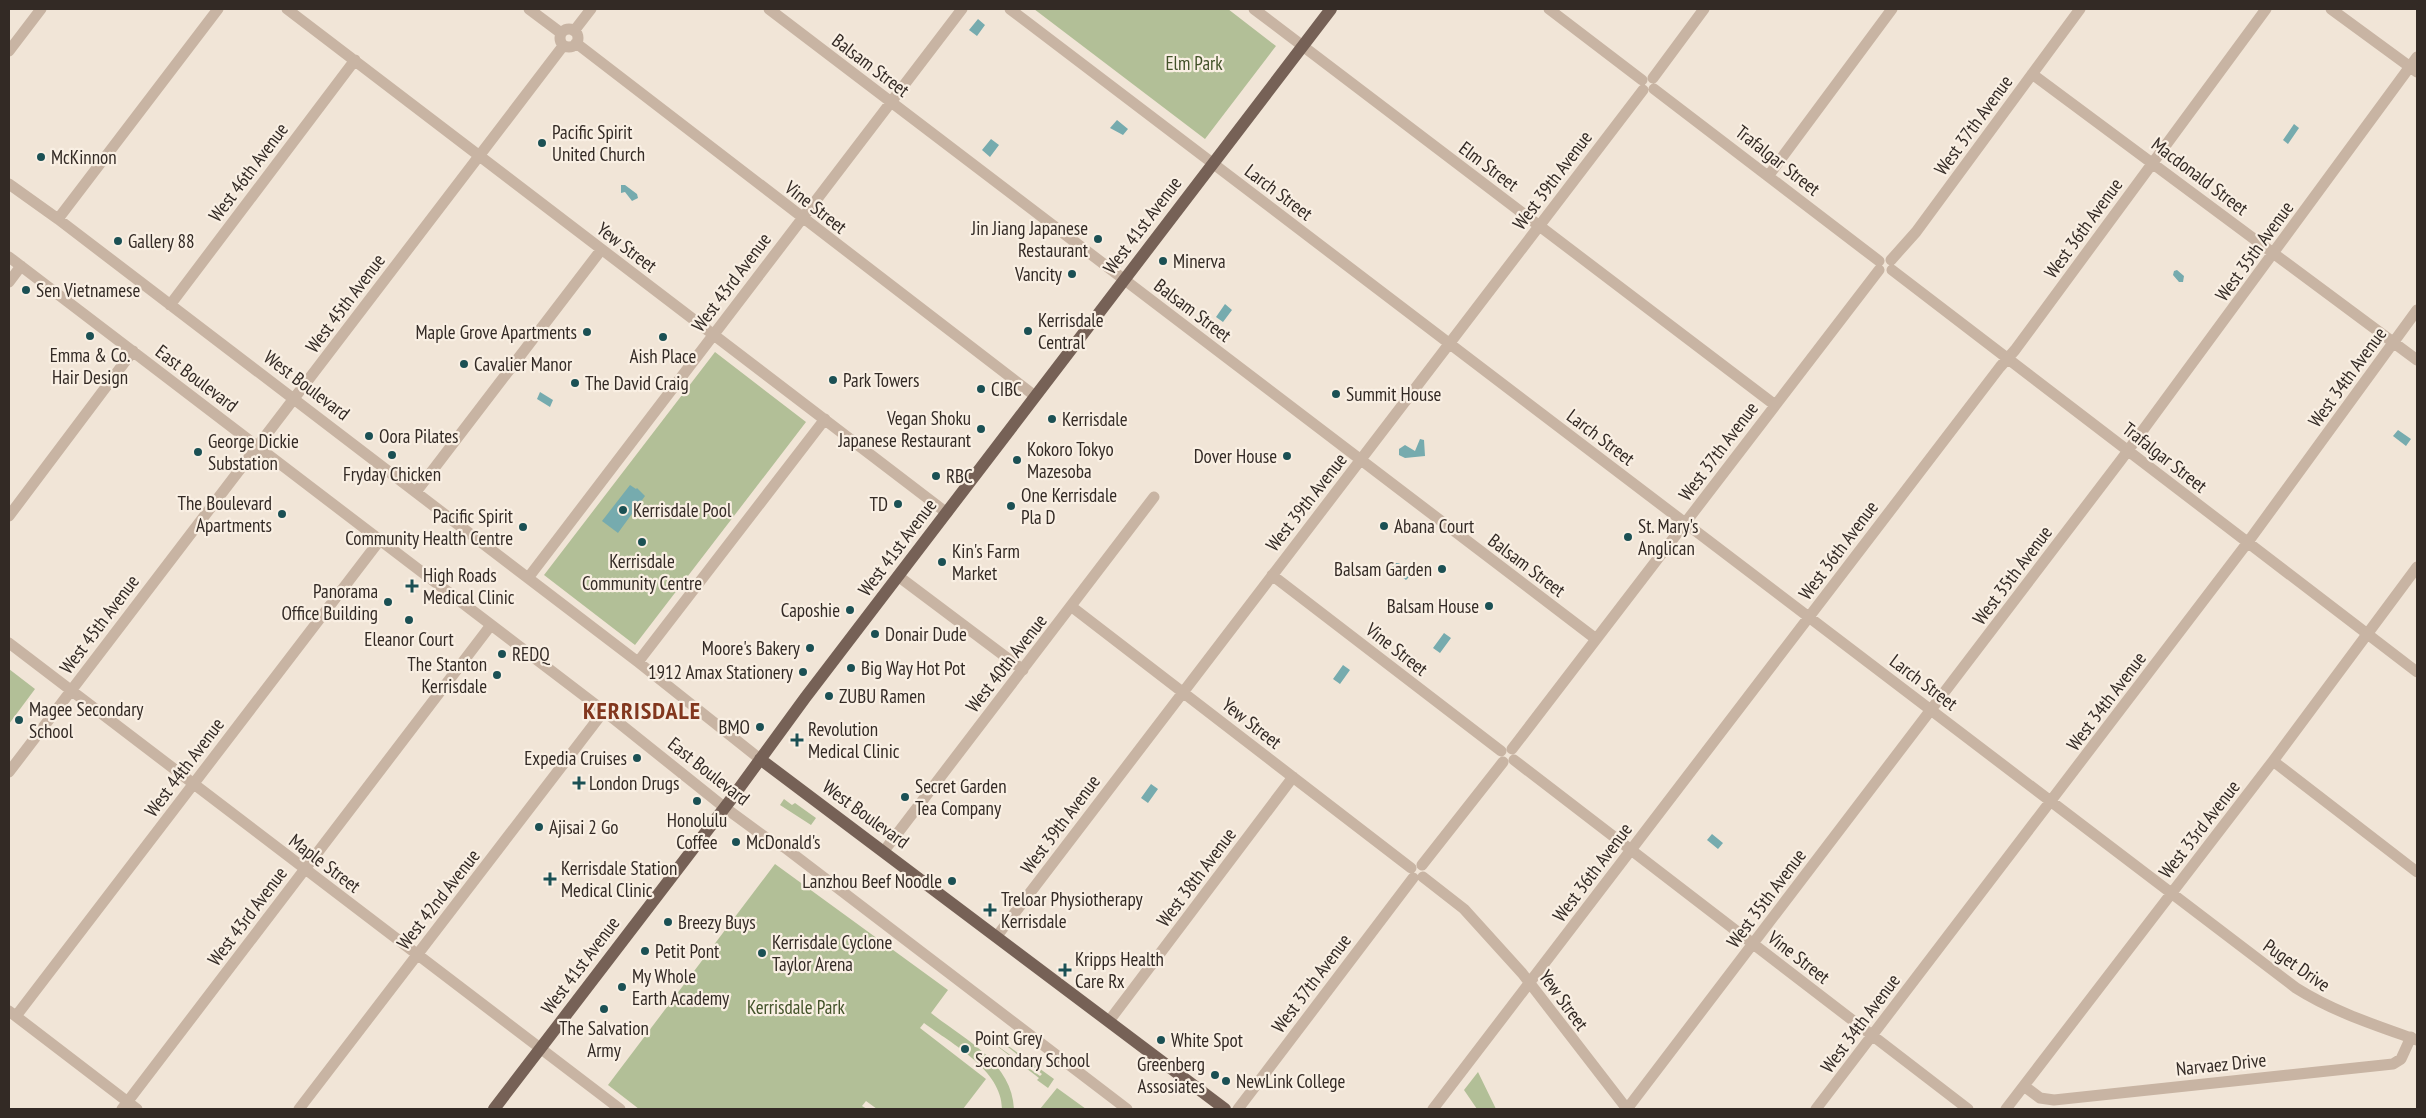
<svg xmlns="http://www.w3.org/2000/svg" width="2426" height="1118" viewBox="0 0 2426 1118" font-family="'PT Sans Narrow',sans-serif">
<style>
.green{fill:#b2bf97}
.water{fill:#76abae}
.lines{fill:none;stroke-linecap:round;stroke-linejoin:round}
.minor{stroke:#c8b4a3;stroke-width:11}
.major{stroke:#766156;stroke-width:12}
.poi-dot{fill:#1b5054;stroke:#f9efe3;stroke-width:2}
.labels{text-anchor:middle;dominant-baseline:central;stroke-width:4.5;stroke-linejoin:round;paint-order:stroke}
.park-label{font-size:19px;fill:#425229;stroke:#f9efe3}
.street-label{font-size:19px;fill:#332a25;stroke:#f9efe3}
.poi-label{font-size:19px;fill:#332a25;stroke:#f9efe3;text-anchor:start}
.district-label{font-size:24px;font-weight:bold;letter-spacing:1px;fill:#82371e;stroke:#f9efe3}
</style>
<rect width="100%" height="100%" fill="#f1e5d7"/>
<path class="green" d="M1034 9H1228L1276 46 1205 139Z
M715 352 806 422 635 645 544 575Z
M9 669 35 689 9 724Z
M784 799 792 805 795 803 816 818 811 825 780 805Z
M775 864 948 990 931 1013C964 1039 1012 1062 1014 1109H1002C1002 1070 952 1044 924 1023L920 1028 986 1079 963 1109H877L866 1101 862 1106 867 1109H639L608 1085Z
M989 1032 1054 1079 1048 1088 1037 1080 1039 1078 985 1037 1040 1076 1042 1074Z
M1478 1072 1496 1109H1477L1464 1090Z
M1057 1088 1086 1109H1040Z"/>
<path class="water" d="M978 19 985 25 977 36 969 30Z
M1117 120 1128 129 1123 135 1110 128Z
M2294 124 2299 128 2288 144 2283 140Z
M991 139 999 145 990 157 982 150Z
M621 185H625L637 194 638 198 632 201 625 192 621 193Z
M2177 270 2184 276 2183 282H2179L2173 275 2174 271Z
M1225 304 1232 310 1223 322 1216 317Z
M540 392 553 400 550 407 537 399Z
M2398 430 2411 439 2406 446 2393 436Z
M1420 439 1424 440 1425 456 1405 458 1399 455V449L1405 445 1415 451Z
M630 485 636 489 637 488 645 496 618 533 602 521Z
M1395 563H1399L1411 575 1406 580 1391 569Z
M1444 633 1451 638 1440 653 1433 648Z
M1343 665 1350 670 1340 684 1333 679Z
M1151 784 1158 789 1148 803 1141 798Z
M1712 834 1723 843 1718 849 1707 840Z"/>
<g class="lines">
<path class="minor" d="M287 9 947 513
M529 9 561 33
M769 9 1596 639
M1010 9 2296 988C2334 1012 2375 1025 2417 1040
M1254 9 1775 405
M1549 9 1642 80
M2331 9 2417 72
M560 38a9 9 0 1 1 18 0a9 9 0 1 1-18 0Z
M574 31 591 9
M576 43 1035 396
M9 51 41 9
M2032 74 2417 360
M1653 78 1704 9
M1654 89 1879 261
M1769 175 1892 9
M9 184 58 219 638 662 760 759
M58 219 218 9
M9 257 604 711 724 807 769 840 784 847 1127 1109
M1891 260 1916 232 2080 9
M1892 270 2417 672
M9 282 21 266
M170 305 355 60
M416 492 601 250
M9 516 133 351
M1272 575 1501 751
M898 576 1023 670
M528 578 962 9
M1072 607 1411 868
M9 643 620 1109
M638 662 825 419
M1512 749 1879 270
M1514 760 1968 1109
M2273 761 2417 872
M9 772 563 46
M884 851 1154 497
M1422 865 1503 762
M1423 877 1464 909 1522 973 1627 1109 2121 460 2417 57
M997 936 1643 90
M9 1011 137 1109
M16 1016 380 540
M1109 1021 1293 777
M2024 1086 2040 1098 2054 1100 2393 1064 2401 1059 2411 1037
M122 1109 491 625
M299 1109 604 711
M1238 1109 1413 878
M1433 1109 2000 367 2015 350 2266 9
M1816 1109 2248 542 2417 310
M2006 1109 2273 761 2417 567"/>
<path class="major" d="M760 759 1225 1109
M494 1109 732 798 805 698 1331 9"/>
</g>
<g class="poi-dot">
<circle cx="542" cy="143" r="5"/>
<circle cx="41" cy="157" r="5"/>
<circle cx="1098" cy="239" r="5"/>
<circle cx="118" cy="241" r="5"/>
<circle cx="1163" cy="261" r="5"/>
<circle cx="1072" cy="274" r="5"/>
<circle cx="26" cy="290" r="5"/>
<circle cx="1028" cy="331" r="5"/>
<circle cx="587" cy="332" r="5"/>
<circle cx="90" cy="336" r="5"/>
<circle cx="663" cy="337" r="5"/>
<circle cx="464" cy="364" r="5"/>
<circle cx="833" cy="380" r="5"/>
<circle cx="575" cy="383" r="5"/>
<circle cx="981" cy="389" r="5"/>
<circle cx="1336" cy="394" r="5"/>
<circle cx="1052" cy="419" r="5"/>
<circle cx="981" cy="429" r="5"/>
<circle cx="369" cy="436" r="5"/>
<circle cx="198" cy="452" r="5"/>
<circle cx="392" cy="455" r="5"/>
<circle cx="1287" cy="456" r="5"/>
<circle cx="1017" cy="460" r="5"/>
<circle cx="936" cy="476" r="5"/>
<circle cx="898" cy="504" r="5"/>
<circle cx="1011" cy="506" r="5"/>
<circle cx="623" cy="510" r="5"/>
<circle cx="282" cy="514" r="5"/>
<circle cx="1384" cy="526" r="5"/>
<circle cx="523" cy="527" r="5"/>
<circle cx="1628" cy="537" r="5"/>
<circle cx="642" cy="542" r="5"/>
<circle cx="942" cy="562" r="5"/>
<circle cx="1442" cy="569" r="5"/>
<path d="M409.5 578.5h5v5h5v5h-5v5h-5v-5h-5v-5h5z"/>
<circle cx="388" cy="602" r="5"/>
<circle cx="1489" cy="606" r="5"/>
<circle cx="850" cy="610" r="5"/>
<circle cx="409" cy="620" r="5"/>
<circle cx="875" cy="634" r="5"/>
<circle cx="810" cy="648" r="5"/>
<circle cx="502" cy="654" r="5"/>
<circle cx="851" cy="668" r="5"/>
<circle cx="803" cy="672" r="5"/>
<circle cx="497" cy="675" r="5"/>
<circle cx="829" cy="696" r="5"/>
<circle cx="19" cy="720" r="5"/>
<circle cx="760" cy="727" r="5"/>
<path d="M794.5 732.5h5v5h5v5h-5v5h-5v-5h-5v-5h5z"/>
<circle cx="637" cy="758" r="5"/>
<path d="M576.5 775.5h5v5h5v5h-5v5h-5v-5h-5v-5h5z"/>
<circle cx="905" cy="797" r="5"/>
<circle cx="697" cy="801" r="5"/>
<circle cx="539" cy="827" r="5"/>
<circle cx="736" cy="842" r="5"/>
<path d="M547.5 871.5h5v5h5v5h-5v5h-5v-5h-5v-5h5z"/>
<circle cx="952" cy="881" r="5"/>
<path d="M987.5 902.5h5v5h5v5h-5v5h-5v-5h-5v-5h5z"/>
<circle cx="668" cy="922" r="5"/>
<circle cx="645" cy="951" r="5"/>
<circle cx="762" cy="953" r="5"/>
<path d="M1062.5 962.5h5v5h5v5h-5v5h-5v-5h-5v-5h5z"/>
<circle cx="622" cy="987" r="5"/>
<circle cx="604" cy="1009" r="5"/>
<circle cx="1161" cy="1040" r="5"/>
<circle cx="965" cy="1049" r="5"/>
<circle cx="1215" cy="1075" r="5"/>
<circle cx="1226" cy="1081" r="5"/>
</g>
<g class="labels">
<g class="park-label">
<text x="1194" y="63">Elm Park</text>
<text x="796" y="1007">Kerrisdale Park</text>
</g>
<g class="street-label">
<text transform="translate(871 65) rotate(37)">Balsam Street</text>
<text transform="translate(1973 125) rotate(-54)">West 37th Avenue</text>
<text transform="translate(1778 160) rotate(38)">Trafalgar Street</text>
<text transform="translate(1489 166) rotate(37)">Elm Street</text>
<text transform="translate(248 172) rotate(-53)">West 46th Avenue</text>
<text transform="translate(2200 176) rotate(37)">Macdonald Street</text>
<text transform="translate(1552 180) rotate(-53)">West 39th Avenue</text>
<text transform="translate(1279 192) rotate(37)">Larch Street</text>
<text transform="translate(816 207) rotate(38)">Vine Street</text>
<text transform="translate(1142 225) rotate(-53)">West 41st Avenue</text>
<text transform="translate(2083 228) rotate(-54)">West 36th Avenue</text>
<text transform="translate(627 247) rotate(37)">Yew Street</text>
<text transform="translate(2254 251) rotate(-54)">West 35th Avenue</text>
<text transform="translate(731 282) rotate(-53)">West 43rd Avenue</text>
<text transform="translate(345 303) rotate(-53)">West 45th Avenue</text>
<text transform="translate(1193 310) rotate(37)">Balsam Street</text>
<text transform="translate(2347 377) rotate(-54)">West 34th Avenue</text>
<text transform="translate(197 378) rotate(37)">East Boulevard</text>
<text transform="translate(307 385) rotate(37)">West Boulevard</text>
<text transform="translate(1601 437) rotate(37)">Larch Street</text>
<text transform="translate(1718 451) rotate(-53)">West 37th Avenue</text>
<text transform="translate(2165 457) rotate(38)">Trafalgar Street</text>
<text transform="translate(1306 502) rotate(-52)">West 39th Avenue</text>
<text transform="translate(897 547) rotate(-53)">West 41st Avenue</text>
<text transform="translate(1838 550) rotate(-53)">West 36th Avenue</text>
<text transform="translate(1527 565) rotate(37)">Balsam Street</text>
<text transform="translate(2012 575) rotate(-53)">West 35th Avenue</text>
<text transform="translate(99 624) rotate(-53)">West 45th Avenue</text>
<text transform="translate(1397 649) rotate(38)">Vine Street</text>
<text transform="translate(1006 663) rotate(-52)">West 40th Avenue</text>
<text transform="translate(1924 682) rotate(37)">Larch Street</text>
<text transform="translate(2106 701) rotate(-53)">West 34th Avenue</text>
<text transform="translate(1252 723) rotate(38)">Yew Street</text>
<text transform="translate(184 767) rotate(-53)">West 44th Avenue</text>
<text transform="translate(709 771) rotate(38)">East Boulevard</text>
<text transform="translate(866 814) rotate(36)">West Boulevard</text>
<text transform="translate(1060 824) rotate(-53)">West 39th Avenue</text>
<text transform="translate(2199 829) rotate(-52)">West 33rd Avenue</text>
<text transform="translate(325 863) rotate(37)">Maple Street</text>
<text transform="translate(1592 872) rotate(-53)">West 36th Avenue</text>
<text transform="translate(1196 877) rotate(-53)">West 38th Avenue</text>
<text transform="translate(1766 898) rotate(-53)">West 35th Avenue</text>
<text transform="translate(438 899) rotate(-52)">West 42nd Avenue</text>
<text transform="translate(247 916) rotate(-53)">West 43rd Avenue</text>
<text transform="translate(1799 957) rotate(38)">Vine Street</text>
<text transform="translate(580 965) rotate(-53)">West 41st Avenue</text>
<text transform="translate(2297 965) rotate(35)">Puget Drive</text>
<text transform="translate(1311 983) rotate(-53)">West 37th Avenue</text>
<text transform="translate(1564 1000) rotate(54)">Yew Street</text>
<text transform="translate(1860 1023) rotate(-53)">West 34th Avenue</text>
<text transform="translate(2221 1064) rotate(-6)">Narvaez Drive</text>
</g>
<g class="poi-label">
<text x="552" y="132">Pacific Spirit<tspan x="552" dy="22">United Church</tspan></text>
<text x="51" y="157">McKinnon</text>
<text x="1088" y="228" text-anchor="end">Jin Jiang Japanese<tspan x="1088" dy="22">Restaurant</tspan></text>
<text x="128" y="241">Gallery 88</text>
<text x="1173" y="261">Minerva</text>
<text x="1062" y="274" text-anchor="end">Vancity</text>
<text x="36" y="290">Sen Vietnamese</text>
<text x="1038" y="320">Kerrisdale<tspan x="1038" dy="22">Central</tspan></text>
<text x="577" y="332" text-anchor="end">Maple Grove Apartments</text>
<text x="90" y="355" text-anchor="middle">Emma &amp; Co.<tspan x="90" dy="22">Hair Design</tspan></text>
<text x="663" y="356" text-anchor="middle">Aish Place</text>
<text x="474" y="364">Cavalier Manor</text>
<text x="843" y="380">Park Towers</text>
<text x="585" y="383">The David Craig</text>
<text x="991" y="389">CIBC</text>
<text x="1346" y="394">Summit House</text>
<text x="971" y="418" text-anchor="end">Vegan Shoku<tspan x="971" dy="22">Japanese Restaurant</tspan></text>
<text x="1062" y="419">Kerrisdale</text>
<text x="379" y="436">Oora Pilates</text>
<text x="208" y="441">George Dickie<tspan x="208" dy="22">Substation</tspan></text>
<text x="1027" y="449">Kokoro Tokyo<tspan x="1027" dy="22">Mazesoba</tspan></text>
<text x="1277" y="456" text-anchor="end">Dover House</text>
<text x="392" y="474" text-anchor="middle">Fryday Chicken</text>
<text x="946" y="476">RBC</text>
<text x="1021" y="495">One Kerrisdale<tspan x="1021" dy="22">Pla D</tspan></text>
<text x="272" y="503" text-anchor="end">The Boulevard<tspan x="272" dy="22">Apartments</tspan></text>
<text x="888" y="504" text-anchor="end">TD</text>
<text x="633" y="510">Kerrisdale Pool</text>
<text x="513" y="516" text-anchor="end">Pacific Spirit<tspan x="513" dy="22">Community Health Centre</tspan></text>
<text x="1394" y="526">Abana Court</text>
<text x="1638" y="526">St. Mary's<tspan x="1638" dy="22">Anglican</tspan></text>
<text x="952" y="551">Kin's Farm<tspan x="952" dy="22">Market</tspan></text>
<text x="642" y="561" text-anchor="middle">Kerrisdale<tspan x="642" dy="22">Community Centre</tspan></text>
<text x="1432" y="569" text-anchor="end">Balsam Garden</text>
<text x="423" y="575">High Roads<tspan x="423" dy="22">Medical Clinic</tspan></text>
<text x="378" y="591" text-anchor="end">Panorama<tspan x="378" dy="22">Office Building</tspan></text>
<text x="1479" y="606" text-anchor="end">Balsam House</text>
<text x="840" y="610" text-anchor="end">Caposhie</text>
<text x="885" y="634">Donair Dude</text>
<text x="409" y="639" text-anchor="middle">Eleanor Court</text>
<text x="800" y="648" text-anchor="end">Moore's Bakery</text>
<text x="512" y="654">REDQ</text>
<text x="487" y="664" text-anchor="end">The Stanton<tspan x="487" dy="22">Kerrisdale</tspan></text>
<text x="861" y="668">Big Way Hot Pot</text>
<text x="793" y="672" text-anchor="end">1912 Amax Stationery</text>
<text x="839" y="696">ZUBU Ramen</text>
<text x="29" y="709">Magee Secondary<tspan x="29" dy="22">School</tspan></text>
<text x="750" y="727" text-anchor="end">BMO</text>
<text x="808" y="729">Revolution<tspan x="808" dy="22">Medical Clinic</tspan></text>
<text x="627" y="758" text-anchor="end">Expedia Cruises</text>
<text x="589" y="783">London Drugs</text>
<text x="915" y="786">Secret Garden<tspan x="915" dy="22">Tea Company</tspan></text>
<text x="697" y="820" text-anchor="middle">Honolulu<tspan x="697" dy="22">Coffee</tspan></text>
<text x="549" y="827">Ajisai 2 Go</text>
<text x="746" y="842">McDonald's</text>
<text x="561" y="868">Kerrisdale Station<tspan x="561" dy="22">Medical Clinic</tspan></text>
<text x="942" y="881" text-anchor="end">Lanzhou Beef Noodle</text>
<text x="1001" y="899">Treloar Physiotherapy<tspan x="1001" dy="22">Kerrisdale</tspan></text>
<text x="678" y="922">Breezy Buys</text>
<text x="772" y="942">Kerrisdale Cyclone<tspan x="772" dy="22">Taylor Arena</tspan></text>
<text x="655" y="951">Petit Pont</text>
<text x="1075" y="959">Kripps Health<tspan x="1075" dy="22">Care Rx</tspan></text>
<text x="632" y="976">My Whole<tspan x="632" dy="22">Earth Academy</tspan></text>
<text x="604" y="1028" text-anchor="middle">The Salvation<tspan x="604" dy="22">Army</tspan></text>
<text x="975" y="1038">Point Grey<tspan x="975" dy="22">Secondary School</tspan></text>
<text x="1171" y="1040">White Spot</text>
<text x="1205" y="1064" text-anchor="end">Greenberg<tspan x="1205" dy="22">Assosiates</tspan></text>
<text x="1236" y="1081">NewLink College</text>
</g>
<g class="district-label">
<text x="642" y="710">KERRISDALE</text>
</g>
</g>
<rect width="2426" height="1118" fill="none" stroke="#332a25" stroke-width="20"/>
</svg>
